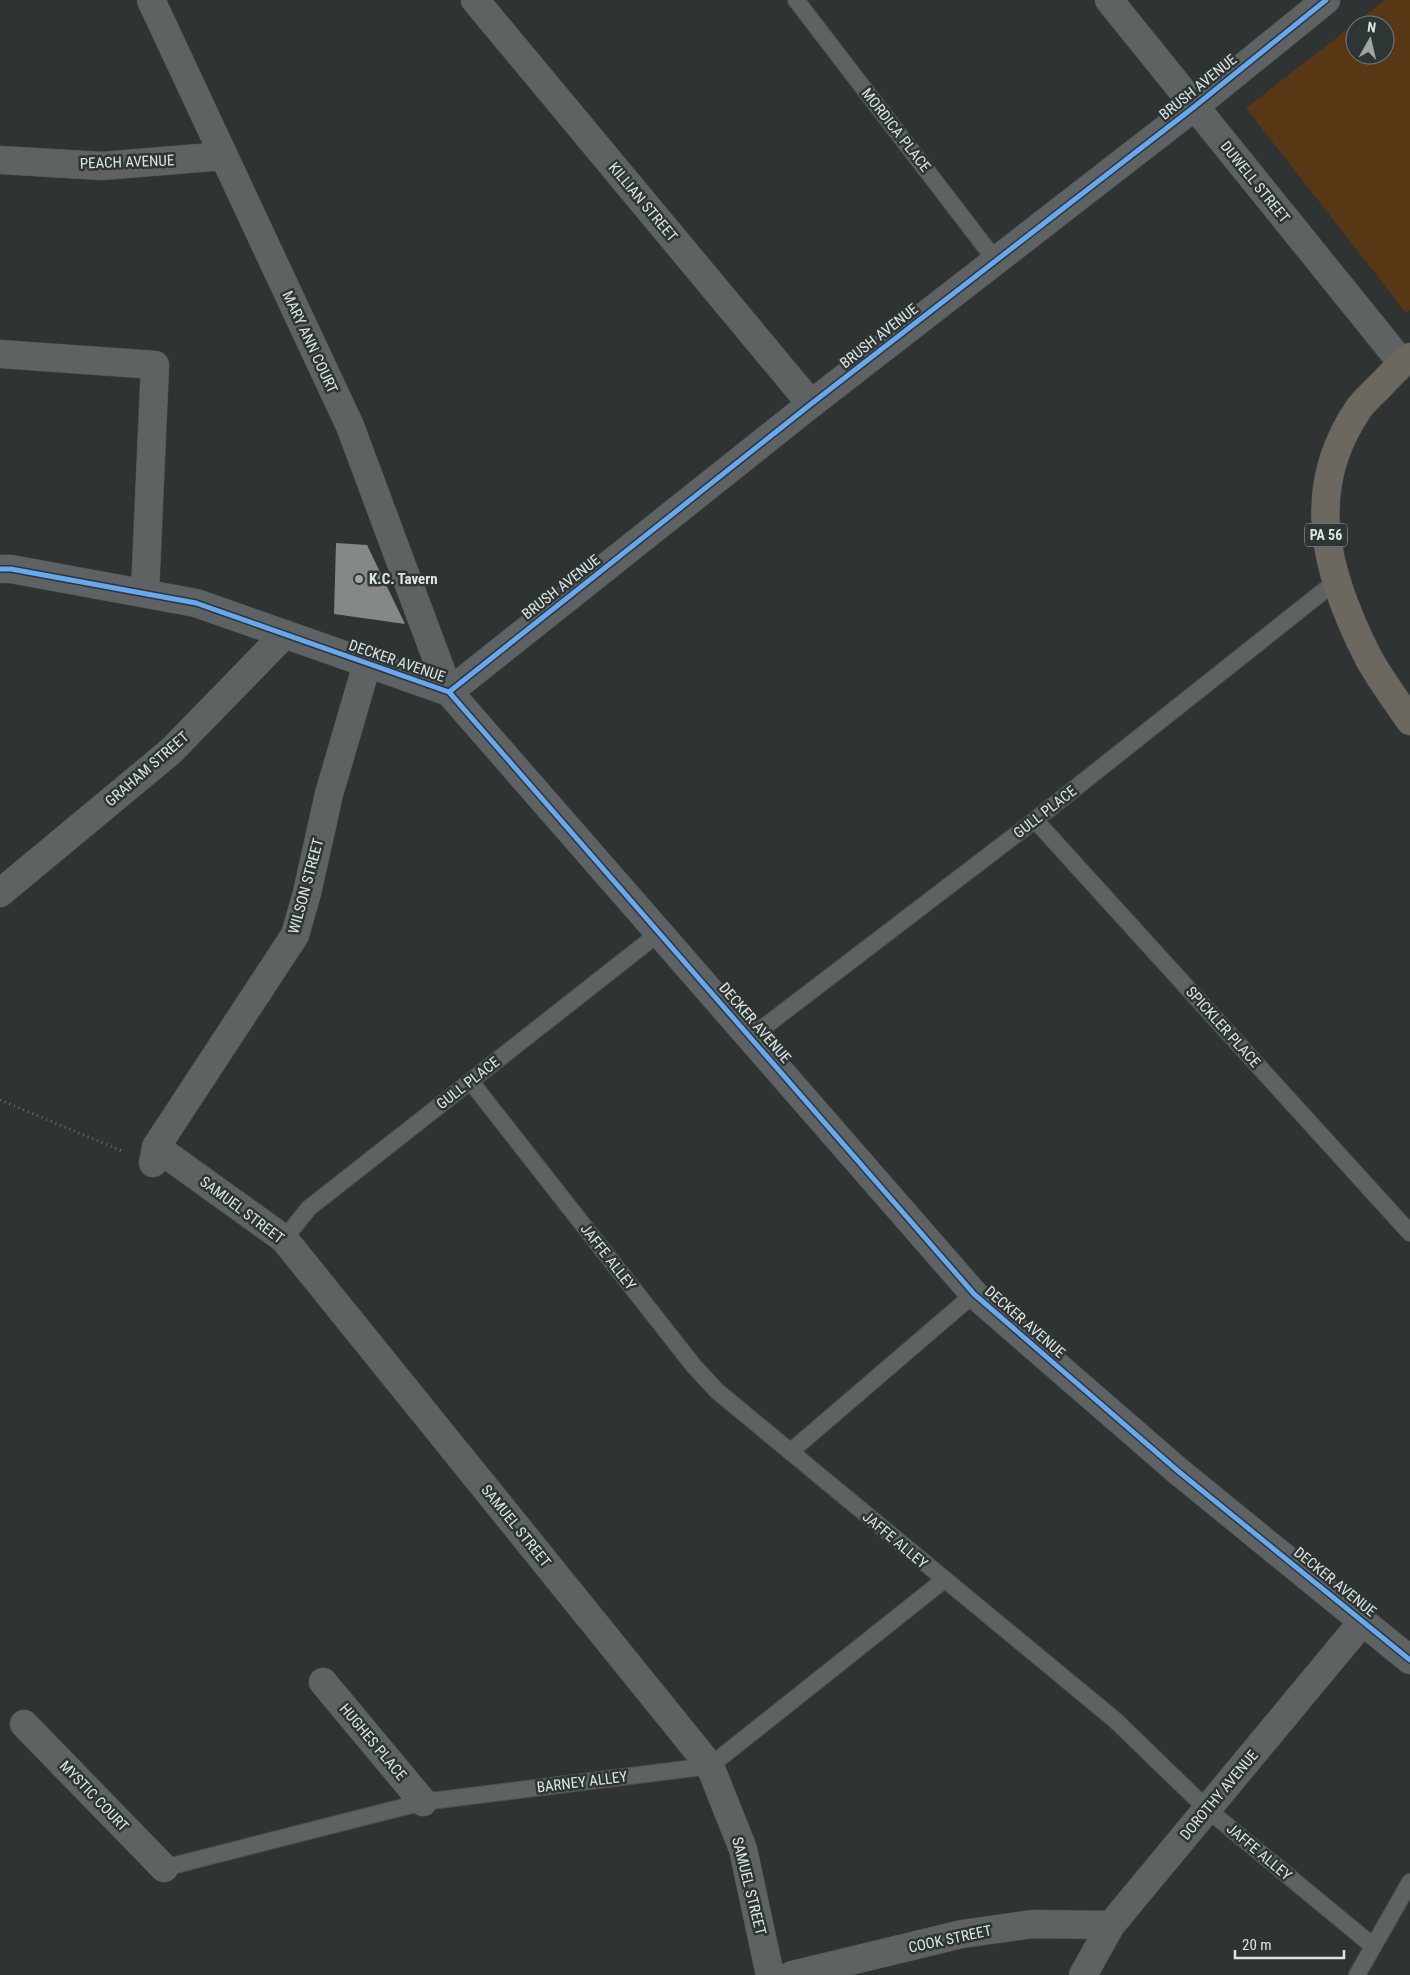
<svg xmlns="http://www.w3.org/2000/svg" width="1410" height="1975" viewBox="0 0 1410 1975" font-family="'Roboto Condensed',sans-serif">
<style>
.green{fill:#583814;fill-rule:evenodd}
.building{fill:#848888}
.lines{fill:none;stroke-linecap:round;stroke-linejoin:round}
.service-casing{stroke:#4b4f4f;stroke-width:18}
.minor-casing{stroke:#4b4f4f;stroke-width:29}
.trunk-casing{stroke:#4b4f4f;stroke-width:29}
.path{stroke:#6a6c6c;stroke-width:3;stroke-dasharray:1 4;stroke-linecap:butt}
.service{stroke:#5f6262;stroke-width:16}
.minor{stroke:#5f6262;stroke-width:28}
.trunk{stroke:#6c6860;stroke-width:28}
.cycleway-casing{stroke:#2d3535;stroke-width:8}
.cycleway{stroke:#66a8f1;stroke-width:5}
.poi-dot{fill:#a1a5a6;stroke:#2d3535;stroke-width:2}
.labels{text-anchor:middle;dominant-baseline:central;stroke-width:5;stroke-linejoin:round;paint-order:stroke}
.shield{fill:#2d3535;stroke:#a9afb0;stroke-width:1}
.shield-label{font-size:14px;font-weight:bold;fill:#dee3e4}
.street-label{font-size:15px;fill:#dee3e4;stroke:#2d3535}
.poi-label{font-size:15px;font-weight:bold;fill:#dee3e4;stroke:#2d3535;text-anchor:start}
</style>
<rect width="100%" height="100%" fill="#2f3333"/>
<path class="green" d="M1385 0H1410V310L1406 313 1246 108ZM1355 25H1385V55H1355Z"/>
<path class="building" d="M336 543 367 545 405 624 334 614Z"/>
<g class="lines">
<defs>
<path id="service" d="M796 0 996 261
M1035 820 1410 1233
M751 1037 1035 820 1335 582
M471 1082 693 1365 717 1391 1115 1720 1207 1809 1373 1946
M284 1239 309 1208 659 933
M790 1452 974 1294
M164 1868 423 1802 710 1766 944 1580
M1357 1975 1410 1882"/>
<path id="minor" d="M151 0 350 426 449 692
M475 0 811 404
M1109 0 1402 363
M0 160 102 166 224 156
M0 354 155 365 145 593
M0 569H11L196 603 449 692 974 1294 1178 1471 1410 1660
M449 692 811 404 1194 107 1326 0
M0 893 171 751 285 634
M156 1147 284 1239 710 1766 743 1849 770 1975
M153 1163 156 1147 295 935 307 893 329 794 367 664
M323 1682 423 1802
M24 1724 164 1868
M792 1975 962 1934 1033 1924 1111 1925
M1083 1975 1111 1925 1363 1621"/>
<path id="trunk" d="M1410 357C1399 365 1390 376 1380 386 1373 393 1365 400 1359 408 1302 491 1326 574 1368 657 1380 679 1396 700 1410 721"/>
</defs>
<use href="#service" class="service-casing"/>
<use href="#minor" class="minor-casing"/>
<use href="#trunk" class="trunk-casing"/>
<path class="path" d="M0 1100 122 1151"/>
<use href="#service" class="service"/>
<use href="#minor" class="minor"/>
<use href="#trunk" class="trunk"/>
<defs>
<path id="cycleway" d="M0 569H11L196 603 449 692 974 1294 1178 1471 1410 1660
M449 692 811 404 1194 107 1326 0"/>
</defs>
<use href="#cycleway" class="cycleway-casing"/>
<use href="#cycleway" class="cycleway"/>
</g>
<circle class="poi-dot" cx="359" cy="579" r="5"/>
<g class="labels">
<rect class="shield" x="1305" y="523.5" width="42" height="23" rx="4"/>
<g class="shield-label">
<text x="1326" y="535">PA 56</text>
</g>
<g class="street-label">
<text transform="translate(1198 87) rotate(-39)">BRUSH AVENUE</text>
<text transform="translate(896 130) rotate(52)">MORDICA PLACE</text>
<text transform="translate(127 162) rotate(-2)">PEACH AVENUE</text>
<text transform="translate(1255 182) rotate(51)">DUWELL STREET</text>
<text transform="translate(643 202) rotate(50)">KILLIAN STREET</text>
<text transform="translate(879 336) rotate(-38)">BRUSH AVENUE</text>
<text transform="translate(310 342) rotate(65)">MARY ANN COURT</text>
<text transform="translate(561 587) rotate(-38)">BRUSH AVENUE</text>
<text transform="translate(397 661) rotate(19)">DECKER AVENUE</text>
<text transform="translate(147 769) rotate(-41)">GRAHAM STREET</text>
<text transform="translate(1045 812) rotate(-38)">GULL PLACE</text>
<text transform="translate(306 886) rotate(-75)">WILSON STREET</text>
<text transform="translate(755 1023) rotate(49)">DECKER AVENUE</text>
<text transform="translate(1223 1027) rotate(48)">SPICKLER PLACE</text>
<text transform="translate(468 1083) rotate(-38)">GULL PLACE</text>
<text transform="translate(242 1210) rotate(37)">SAMUEL STREET</text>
<text transform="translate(608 1257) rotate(52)">JAFFE ALLEY</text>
<text transform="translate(1025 1322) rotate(41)">DECKER AVENUE</text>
<text transform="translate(516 1526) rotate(51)">SAMUEL STREET</text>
<text transform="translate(895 1540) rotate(40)">JAFFE ALLEY</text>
<text transform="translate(1335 1582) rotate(39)">DECKER AVENUE</text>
<text transform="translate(373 1742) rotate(50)">HUGHES PLACE</text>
<text transform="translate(582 1782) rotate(-7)">BARNEY ALLEY</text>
<text transform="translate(1219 1795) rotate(-50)">DOROTHY AVENUE</text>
<text transform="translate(94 1796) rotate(46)">MYSTIC COURT</text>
<text transform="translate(1259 1852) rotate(40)">JAFFE ALLEY</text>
<text transform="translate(749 1886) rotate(76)">SAMUEL STREET</text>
<text transform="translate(950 1939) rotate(-12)">COOK STREET</text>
</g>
<g class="poi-label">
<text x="369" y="579">K.C. Tavern</text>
</g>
</g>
<g transform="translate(1370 40) rotate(8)"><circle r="24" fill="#2d3535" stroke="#747b7b"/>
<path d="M0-4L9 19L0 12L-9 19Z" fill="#a1a5a6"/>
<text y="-8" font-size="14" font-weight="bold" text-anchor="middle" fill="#dee3e4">N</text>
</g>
<path d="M1235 1950v8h109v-8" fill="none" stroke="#dee3e4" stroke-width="2.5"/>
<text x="1242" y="1950" font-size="15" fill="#dee3e4" stroke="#2d3535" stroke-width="4" paint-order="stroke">20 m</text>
</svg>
